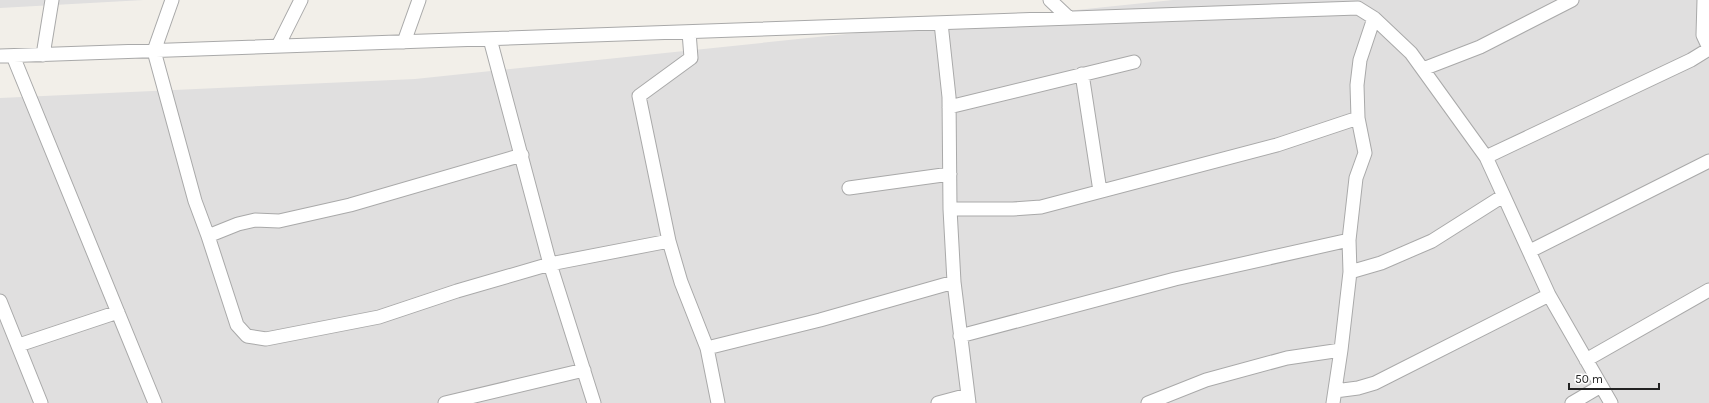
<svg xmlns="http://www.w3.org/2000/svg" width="1709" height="403" viewBox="0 0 1709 403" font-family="Karla,sans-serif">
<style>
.residential{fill:#e0dfdf}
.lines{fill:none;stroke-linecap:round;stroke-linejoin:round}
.street-casing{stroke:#a9a9a9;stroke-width:15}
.street{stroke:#fff;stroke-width:13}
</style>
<rect width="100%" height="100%" fill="#f2efe9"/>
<path class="residential" d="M0 0H144L0 8Z
M1173 0H1709V403H0V98L415 79Z"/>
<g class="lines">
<defs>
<path id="street" d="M172 0 154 51 195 201 208 236 237 325 247 336 266 339 379 317 457 291 550 264 669 241
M1050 0 1069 18
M1704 0 1703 35 1709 48
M941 23 949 97 950 209 954 282 969 403
M689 32 691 58 639 96 669 241 681 282 707 348 718 403
M490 39 550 264 594 403
M404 42 419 0
M278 46 301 0
M43 55 52 0
M0 56 1358 8 1374 18 1411 53 1486 157 1549 295 1611 403
M13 56 155 403
M1423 69 1480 47 1572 0
M1082 74 1100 191
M949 107 1134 62
M1486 157 1691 60 1709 49
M849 188 950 174
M950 209H1013L1041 207 1277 145 1358 118
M208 236 238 224 255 220 279 221 350 205 522 155
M1530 251 1709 161
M1350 272 1381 263 1432 241 1503 196
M0 301 41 403
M960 336 1175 279 1349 240
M19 345 118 312
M707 348 820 320 954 282
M1586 360 1709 290
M1335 391 1358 388 1375 383 1549 295
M445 403 584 370
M938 403 968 395
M1148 403 1206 380 1287 358 1341 350
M1333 403 1341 350 1350 272 1349 240 1356 178 1365 153 1358 118 1357 85 1360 60 1374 18
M1572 403 1601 386"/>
</defs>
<use href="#street" class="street-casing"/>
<use href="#street" class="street"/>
</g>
<path d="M1569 383v6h90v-6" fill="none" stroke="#222222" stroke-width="2"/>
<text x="1575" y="383" font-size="12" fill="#222222" stroke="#ffffff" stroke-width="3" paint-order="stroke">50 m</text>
</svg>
